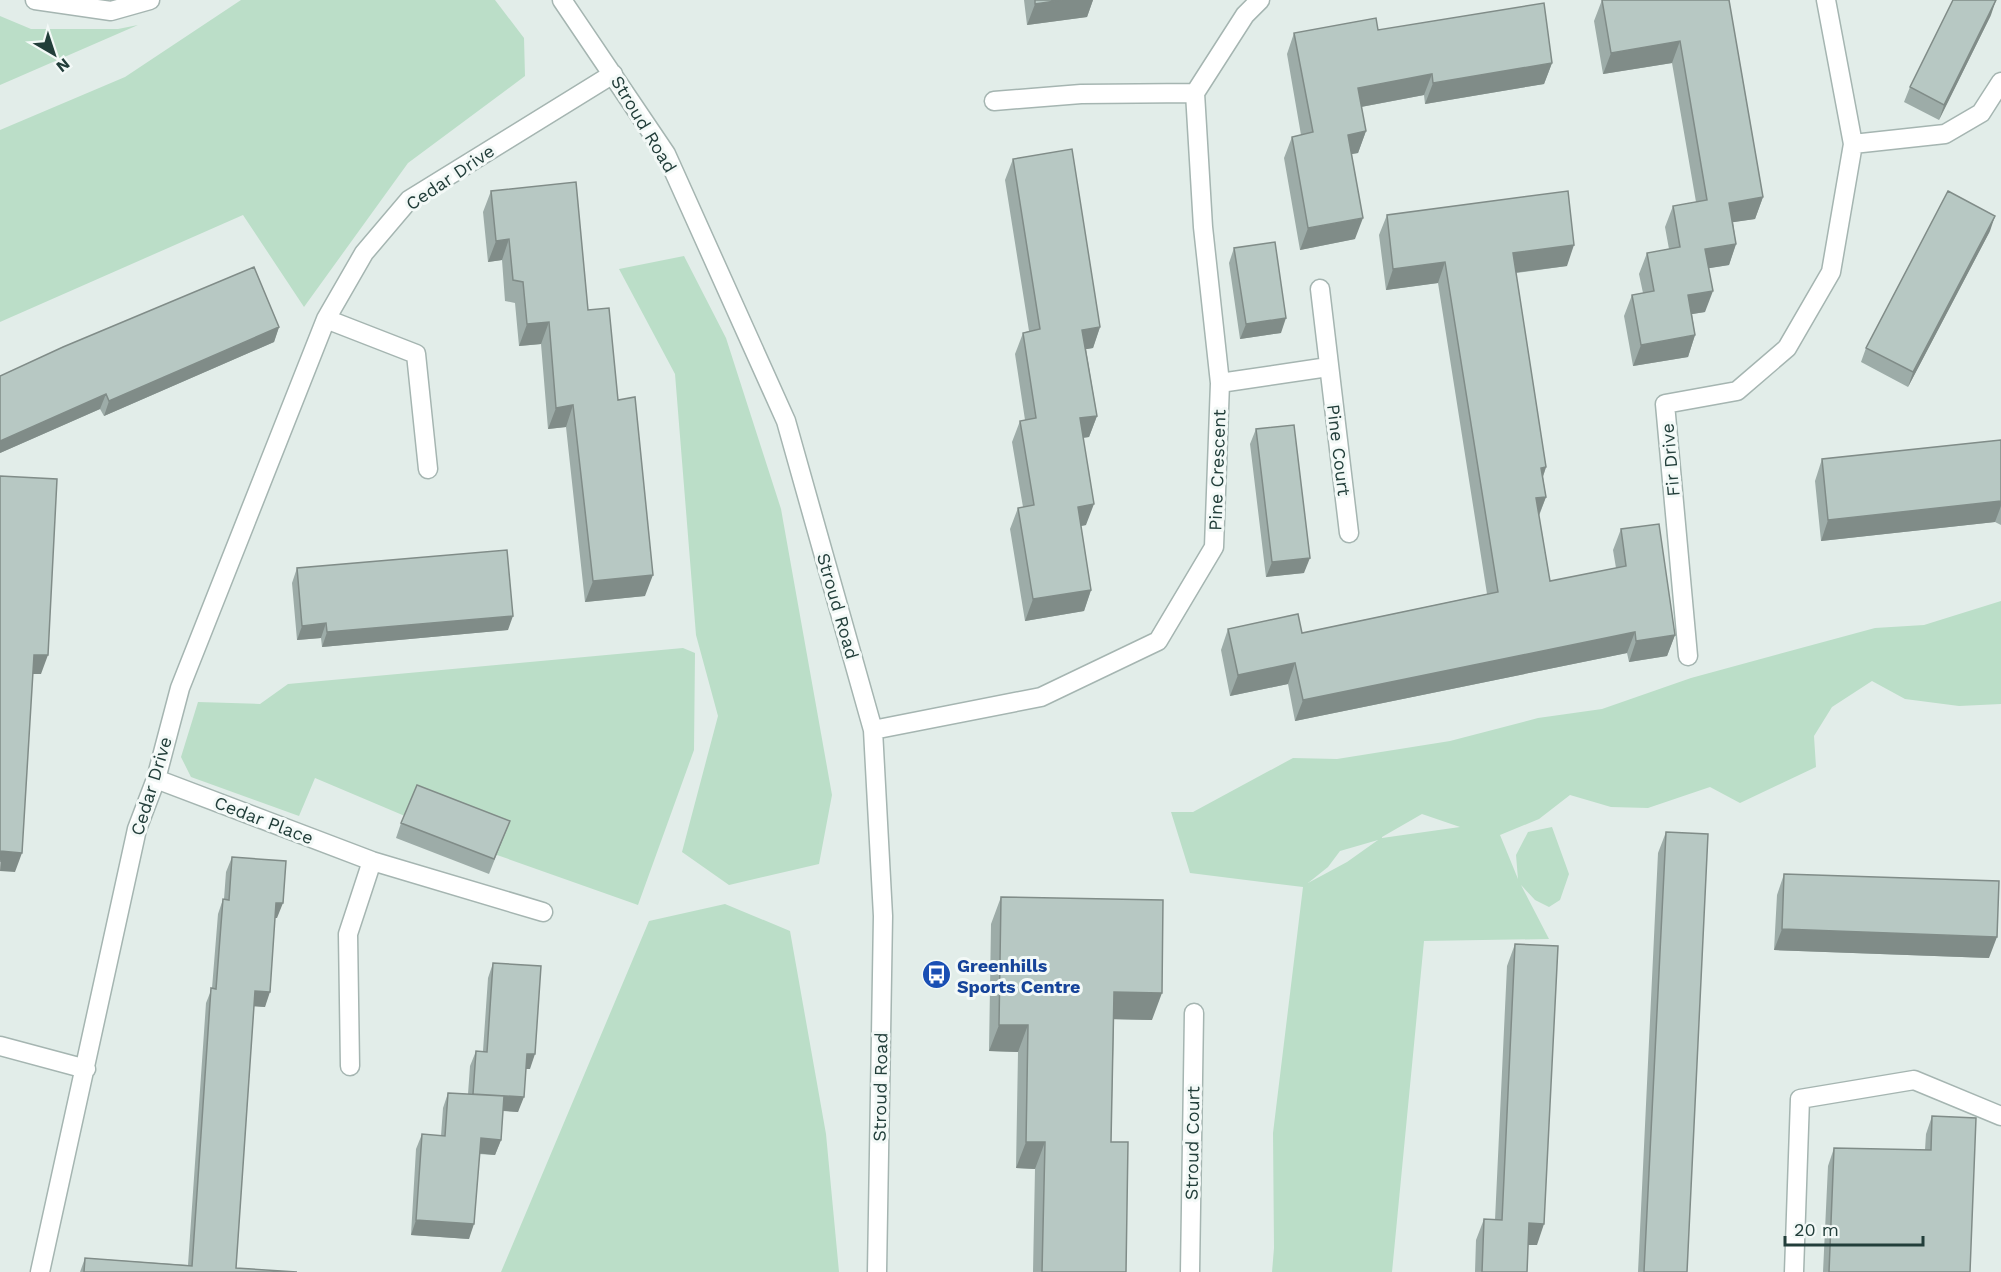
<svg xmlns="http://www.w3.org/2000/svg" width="2001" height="1272" viewBox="0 0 2001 1272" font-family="'Work Sans',sans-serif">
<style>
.green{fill:#bbdec8;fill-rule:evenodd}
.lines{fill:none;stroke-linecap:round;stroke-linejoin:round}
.minor-casing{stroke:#a5b5b1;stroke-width:21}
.minor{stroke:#fff;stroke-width:18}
.wall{fill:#9daca8}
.shaded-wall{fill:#808c88}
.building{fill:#b7c8c3;stroke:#808c88;stroke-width:1.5}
.labels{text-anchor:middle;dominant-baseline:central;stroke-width:6;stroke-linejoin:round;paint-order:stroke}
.street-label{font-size:18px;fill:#223e3a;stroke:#f3f9f7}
.transit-label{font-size:18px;font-weight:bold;fill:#164399;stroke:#f3f9f7;text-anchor:start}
</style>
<rect width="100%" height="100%" fill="#e2ede9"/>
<path class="green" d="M241 0H495L524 38 525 76 408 163 304 307 243 215 0 322V130L125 77Z
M0 16 31 29H118L138 25 0 85Z
M684 256 726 338 781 509 832 795 819 864 729 885 682 852 718 716 696 635 675 374 619 269Z
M2001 601V704L1959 706 1905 699 1872 681 1832 707 1814 736 1816 767 1740 803 1710 787 1648 808 1611 807 1570 795 1539 819 1500 835 1518 879 1516 855 1528 832 1552 827 1569 874 1560 900 1549 907 1535 900 1521 885 1549 939 1424 941 1392 1272H1272L1274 1248 1273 1133 1303 887 1190 873 1171 812H1193L1293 758 1337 759 1450 741 1538 718 1602 709 1691 678 1875 628 1924 625ZM1422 814 1460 827 1382 838V837ZM1378 840 1347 862 1308 883 1328 867 1340 851Z
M683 648 695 653 694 750 638 905 497 855 315 778 299 816 191 777 181 757 198 702 260 704 288 684Z
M725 904 790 931 826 1134 839 1272H501L649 921Z"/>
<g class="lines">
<defs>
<path id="minor" d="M35 0 111 11 150 0
M562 0 666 154 786 421 873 730 883 916 877 1272
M1826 0 1853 144 1945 134 1981 113 2001 82
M994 101 1081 94 1195 93
M1320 289 1349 533
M326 319 416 354 428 469
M1220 383 1328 367
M1688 656 1665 404 1737 391 1787 348 1831 272 1853 144
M873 730 1041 697 1158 641 1214 547 1220 383 1203 227 1195 93 1245 15 1260 0
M156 779 372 861 543 912
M0 1046 86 1069
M350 1066 348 934 372 861
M40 1272 137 829 156 779 180 688 326 319 364 253 409 200 613 74
M1190 1272 1194 1013
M1794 1272 1800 1099 1914 1080 2001 1116"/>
</defs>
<use href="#minor" class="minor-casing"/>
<use href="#minor" class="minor"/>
</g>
<path class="wall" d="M1024 0H1093L1087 17 1027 25Z
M1602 0H1729L1763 197 1755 219 1733 222 1736 244 1729 265 1709 268 1705 312 1692 314 1695 335 1688 357 1633 366 1624 316 1632 295 1643 293 1639 274 1647 253 1669 249 1665 227 1673 206 1696 202 1672 63 1603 74 1594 21Z
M1991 15 1939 120 1904 102 1910 87Z
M1378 30 1552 63 1544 84 1425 104 1424 95 1361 107 1366 131 1358 153 1351 154 1355 239 1300 250 1284 158 1292 137 1301 135 1287 54 1294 33Z
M1013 159 1100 327 1093 348 1086 349 1097 416 1089 437 1083 438 1086 525 1081 526 1091 590 1084 611 1025 621 1010 529 1018 508 1023 507 1012 442 1020 421 1025 420 1015 354 1023 333 1029 331 1005 180Z
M491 191 588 310 618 400 645 596 585 602 566 427 548 429 541 344 519 346 515 303 505 301 502 260 488 262 483 212Z
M1387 215 1567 266 1516 273 1546 467 1543 477 1546 497 1539 516 1550 581 1616 568 1613 550 1621 529 1675 635 1667 656 1629 662 1627 653 1295 721 1288 684 1230 696 1221 650 1228 629 1302 633 1487 594 1438 283 1386 290 1379 235Z
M1990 231 1908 387 1861 362 1866 348Z
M1234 248 1281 333 1240 339 1229 263Z
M279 327 274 342 104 416 100 409 0 453V376Z
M1256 429 1304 573 1266 577 1250 444Z
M2001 440V525L1995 522 1821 541 1815 481 1822 459Z
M297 568 508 630 322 647 321 638 297 640 292 583Z
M510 821 489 874 396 838 401 823Z
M1666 832 1687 1272H1638L1658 853Z
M232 857 277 918H275L265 1007 254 1006 236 1268 297 1272H80L85 1258 188 1265 206 1003 212 988 218 914 223 899H224L226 872Z
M1784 874 1989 958 1774 950 1777 895Z
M1001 897 1152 1020 1114 1019 1111 1142 1126 1272H1033L1035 1169 1016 1168 1018 1052 989 1051 991 924Z
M1515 944 1537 1245H1528L1527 1272H1475L1476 1240 1484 1219 1495 1220 1507 966Z
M493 963 530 1069H526L518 1112 503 1111 501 1140 495 1155 479 1154 469 1239 411 1235 416 1149 422 1134 441 1136 443 1108 448 1093 468 1094 470 1066 476 1051H483L488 978Z
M1932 1116 1970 1272H1823L1828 1166 1834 1148 1925 1150 1926 1134Z"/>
<path class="shaded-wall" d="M1062 0H1093L1087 17 1027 25 1035 4Z
M1996 0 1991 15 1939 120 1944 105Z
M1680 41 1672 63 1603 74 1611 53Z
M1552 63 1544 84 1425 104 1433 83Z
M1432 74 1424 95 1350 109 1358 88Z
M1366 131 1358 153 1340 156 1348 135Z
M1763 197 1755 219 1721 224 1729 203Z
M1995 216 1990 231 1908 387 1913 372Z
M1363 218 1355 239 1300 250 1308 228Z
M509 239 502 260 488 262 496 241Z
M1736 244 1729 265 1698 270 1705 249Z
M1574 245 1567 266 1505 274 1513 253Z
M1445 262 1438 283 1386 290 1393 269Z
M1713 291 1705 312 1680 316 1688 295Z
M1286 318 1281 333 1240 339 1246 324Z
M549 322 541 344 519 346 527 324Z
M279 327 274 342 104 416 109 401Z
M1100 327 1093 348 1075 351 1082 330Z
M1695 335 1688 357 1633 366 1641 345Z
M106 394 100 409 0 453V441Z
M573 405 566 427 548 429 556 408Z
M1097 416 1089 437 1072 439 1080 418Z
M1546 467 1539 488 1541 468Z
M1546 497 1538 517 1536 498Z
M2001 501V506L1995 522 1821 541 1828 520Z
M1094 504 1086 525 1070 528 1078 507Z
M1310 558 1304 573 1266 577 1272 562Z
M653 575 645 596 585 602 593 581Z
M1091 590 1084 611 1025 621 1033 599Z
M513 616 508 630 322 647 327 632Z
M326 623 321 638 297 640 302 626Z
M1635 632 1627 653 1295 721 1303 700Z
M1675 635 1667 656 1629 662 1636 641Z
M34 655H48L41 674H27Z
M1295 663 1288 684 1230 696 1238 675Z
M1 851 22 853 15 872 0 871Z
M276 903H283L277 918H271Z
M1782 929 1997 937 1989 958 1774 950Z
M255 991 270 992 265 1007 250 1006Z
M1114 992 1162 993 1152 1020 1104 1019Z
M999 1025H1028L1018 1052 989 1051Z
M527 1054H535L530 1069H521Z
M473 1094 524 1097 518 1112 467 1108Z
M481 1138 501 1140 495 1155 475 1153Z
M1026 1142H1045L1035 1169 1016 1168Z
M416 1220 474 1224 469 1239 411 1235Z
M1529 1223 1544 1224 1537 1245H1521Z"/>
<path class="building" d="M1035 0H1062L1035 4Z
M1602 0H1729L1763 197 1729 203 1736 244 1705 249 1713 291 1688 295 1695 335 1641 345 1632 295 1654 291 1647 253 1680 247 1673 206 1707 200 1680 41 1611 53Z
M1953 0H1996L1944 105 1910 87Z
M1544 3 1552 63 1433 83 1432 74 1358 88 1366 131 1348 135 1363 218 1308 228 1292 137 1313 132 1294 33 1376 18 1378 30Z
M1072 149 1100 327 1082 330 1097 416 1080 418 1094 504 1078 507 1091 590 1033 599 1018 508 1034 505 1020 421 1036 418 1023 333 1040 329 1013 159Z
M576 182 588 310 609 308 618 400 635 397 653 575 593 581 573 405 556 408 549 322 527 324 523 282 513 280 509 239 496 241 491 191Z
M1568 191 1574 245 1513 253 1546 467 1541 468 1546 497 1536 498 1550 581 1626 566 1621 529 1659 524 1675 635 1636 641 1635 632 1303 700 1295 663 1238 675 1228 629 1298 614 1302 633 1498 592 1445 262 1393 269 1387 215Z
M1948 191 1995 216 1913 372 1866 348Z
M1275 242 1286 318 1246 324 1234 248Z
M254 267 279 327 109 401 106 394 0 441V376L63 347Z
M1294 425 1310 558 1272 562 1256 429Z
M2001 440V501L1828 520 1822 459Z
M0 476 57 479 48 655H34L22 853 1 851 0 862Z
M507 550 513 616 327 632 326 623 302 626 297 568Z
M417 785 510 821 494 859 401 823Z
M1666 832 1708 834 1687 1272H1644Z
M232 857 286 861 283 903H276L270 992 255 991 236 1268 297 1272H84L85 1258 192 1266 211 988 216 989 223 899 229 900Z
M1784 874 1999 881 1997 937 1782 929Z
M1001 897 1163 900 1162 993 1114 992 1111 1142H1128L1126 1272H1042L1045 1142H1026L1028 1025H999Z
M1515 944 1558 946 1544 1224 1529 1223 1527 1272H1482L1484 1219 1502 1220Z
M493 963 541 966 535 1054H527L524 1097 473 1094 476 1051 487 1052Z
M448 1093 504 1096 501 1140 481 1138 474 1224 416 1220 422 1134 445 1136Z
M1932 1116 1976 1118 1970 1272H1829L1834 1148 1931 1150Z"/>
<defs>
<symbol id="bus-disc" viewBox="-11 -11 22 22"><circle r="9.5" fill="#1a4fb4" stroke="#f3f9f7"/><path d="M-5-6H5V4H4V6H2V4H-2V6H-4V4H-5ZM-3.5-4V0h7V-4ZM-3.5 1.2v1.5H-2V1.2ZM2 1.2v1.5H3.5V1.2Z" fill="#fff"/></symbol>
</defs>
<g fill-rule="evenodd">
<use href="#bus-disc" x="920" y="958" width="33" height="33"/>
</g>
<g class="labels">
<g class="street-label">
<text transform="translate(644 124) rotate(59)">Stroud Road</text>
<text transform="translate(450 177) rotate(-34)">Cedar Drive</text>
<text transform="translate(1339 450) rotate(83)">Pine Court</text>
<text transform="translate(1670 460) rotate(-95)">Fir Drive</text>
<text transform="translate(1217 470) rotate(-88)">Pine Crescent</text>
<text transform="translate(838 606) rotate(74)">Stroud Road</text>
<text transform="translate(151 786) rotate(-73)">Cedar Drive</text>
<text transform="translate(264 820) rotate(21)">Cedar Place</text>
<text transform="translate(880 1087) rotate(-89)">Stroud Road</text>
<text transform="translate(1192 1143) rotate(-89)">Stroud Court</text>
</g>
<g class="transit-label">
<text x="957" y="965">Greenhills<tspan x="957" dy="21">Sports Centre</tspan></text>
</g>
</g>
<g transform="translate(54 54) rotate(141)" stroke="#f3f9f7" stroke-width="4.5" paint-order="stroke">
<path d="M0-4.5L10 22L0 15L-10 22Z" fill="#223e3a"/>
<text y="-9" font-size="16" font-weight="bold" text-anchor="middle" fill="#223e3a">N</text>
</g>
<path d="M1785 1236v9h138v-9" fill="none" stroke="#223e3a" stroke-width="3"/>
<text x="1794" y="1236" font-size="18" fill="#223e3a" stroke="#f3f9f7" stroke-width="4.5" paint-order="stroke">20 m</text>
</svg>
